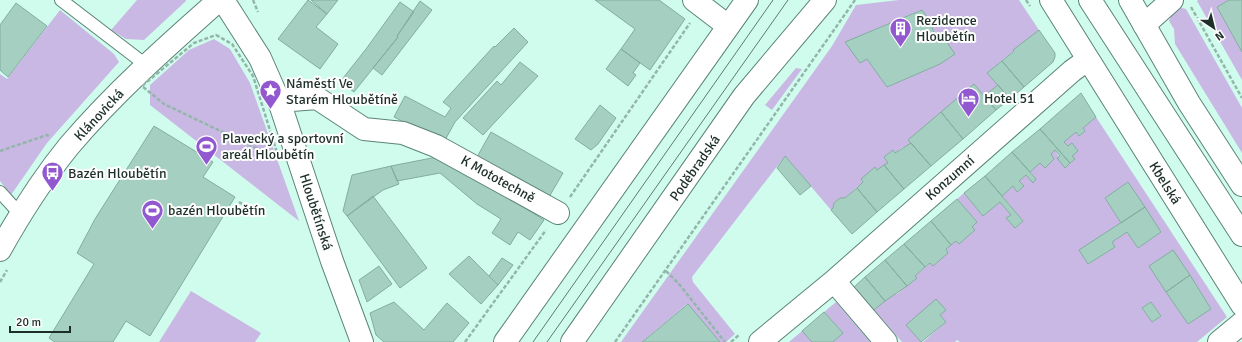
<svg xmlns="http://www.w3.org/2000/svg" width="1242" height="342" viewBox="0 0 1242 342" font-family="Signika,sans-serif">
<style>
.green{fill:#cab8e4;fill-rule:evenodd}
.building{fill:#a4cfc1;stroke:#82ad9f}
.lines{fill:none;stroke-linecap:round;stroke-linejoin:round}
.lane-casing{stroke:#5b8477;stroke-width:14}
.street-casing{stroke:#5b8477;stroke-width:24}
.primary-casing{stroke:#5b8477;stroke-width:24}
.path{stroke:#93b6ab;stroke-width:2.5;stroke-dasharray:4 2;stroke-linecap:butt}
.lane{stroke:#fff;stroke-width:12}
.street{stroke:#fff;stroke-width:22}
.primary{stroke:#fff;stroke-width:22}
.tram{stroke:#5f7a72;stroke-width:1}
.labels{text-anchor:middle;dominant-baseline:central;stroke-width:4;stroke-linejoin:round;paint-order:stroke}
.poi-label{font-size:14px;fill:#1e2f2a;stroke:#fefefe;text-anchor:start}
.street-label{font-size:14px;fill:#1e2f2a;stroke:#fefefe}
</style>
<rect width="100%" height="100%" fill="#d0fced"/>
<path class="green" d="M137 0H186V1L144 40 126 39 111 30Z
M899 0H1019L1039 30 987 73 998 85 984 96 974 84 909 140 911 143 905 148 903 147 895 153 893 150 884 157 888 163 877 170 874 168 861 179 863 182 845 198H840L834 203 833 208 831 210 785 156 692 277 693 282 735 334 726 342H720L687 304 642 342H621L832 46 856 5ZM921 10 929 20 935 35 941 32 954 54 940 64 887 87 867 59 860 62 846 42Z
M1198 0H1229L1217 7 1242 52V80L1197 1Z
M1178 7 1186 9 1242 108V153L1175 44 1174 29 1169 21 1173 11Z
M60 10 114 54 119 62 47 143 11 195 0 181V74L7 79Z
M214 39 230 49 250 83 299 221 150 105V85L189 50Z
M796 68 802 69 772 110 765 105Z
M1096 117 1227 317 1197 342H960L957 340 955 342H923L946 322 940 315 946 310 907 325 921 342H902L874 310 895 292 897 294 916 278 915 276 930 263 933 266 948 253 946 249 956 241 959 244 975 230 972 227 977 222 957 199 964 193 983 216 1000 202 1011 215 1006 218 1015 228 1023 221 1002 196 1013 186 1017 192 1023 187 1019 181 1026 175 1033 182 1036 179 1030 172 1040 163 1045 168 1054 159 1051 154 1055 150 1065 168 1075 159 1072 156 1078 151 1072 143 1068 146 1064 142 1076 132 1079 136 1085 131 1083 128ZM1128 182 1161 232 1138 248 1127 232 1112 242 1115 247 1088 264 1121 223 1105 198ZM1150 266 1190 275 1211 309 1188 324ZM1151 302 1161 316 1152 322 1142 308Z
M191 291 261 333 255 342H159Z
M836 302 870 342H833L843 333 824 312Z
M802 331 812 342H789Z"/>
<path class="building" d="M308 0 327 14 316 27 338 44 320 69 278 39Z
M311 0H338L327 14Z
M595 0H659L685 19 650 70 621 49 635 29Z
M1229 0H1242V52L1217 7Z
M420 1 432 10 382 75 373 68 398 37 397 36Z
M400 2 414 12 397 36 398 37 354 92 340 82 366 49Z
M16 3 47 26 8 77 0 70V25Z
M922 10 929 20 935 35 940 32 955 54 940 64 887 87 867 59 860 63 845 42Z
M514 28 528 42 455 122 444 142 394 117 405 96 445 117 451 108 443 102 494 46 495 47Z
M1039 30 1055 53V57L1053 62 1024 87 1002 61 1014 51 1013 50Z
M621 49 640 63 633 73 636 75 628 86 606 69Z
M1002 61 1024 87 1010 99 987 73Z
M520 62 538 76 483 135 463 118 497 81 501 85Z
M974 84 996 110 963 139 941 112Z
M998 85 1010 99 996 110 984 96Z
M1081 93 1096 117 1083 128 1085 131 1079 136 1076 132 1064 142 1068 146 1072 143 1078 151 1072 156 1075 159 1070 163 1040 129Z
M600 105 616 118 598 144 591 150 575 139Z
M941 112 963 139 931 166 908 140Z
M154 126 213 162 203 177 235 197 150 336 126 321 113 342H55L49 338 94 264 77 253 95 219Z
M1040 129 1070 163 1065 168 1057 158 1060 156 1055 150 1051 154 1054 159 1045 168 1040 163 1030 172 1012 152Z
M491 132 563 173 549 197 477 157Z
M911 143 931 166 904 189 884 165 888 163 884 157 893 150 895 153Z
M1012 152 1036 179 1033 183 1026 175 1019 181 1024 186 1017 192 1013 186 1002 196 985 176Z
M442 156 544 220 530 240 518 232 510 245 492 233 501 219 477 204 440 173 397 181 391 166Z
M785 156 811 186 800 195 777 168Z
M884 165 904 189 877 212 857 188 863 182 861 179 875 167 877 170Z
M391 166 399 184 383 190 347 216 343 211 352 175Z
M985 176 1023 221 1015 228 1006 218 1011 215 1000 202 983 216 964 193Z
M1128 182 1145 207 1121 223 1105 198Z
M857 188 877 212 852 234 831 210 833 208 834 203 840 198H845Z
M373 196 427 268 400 288 347 216Z
M957 199 977 222 972 227 975 230 959 244 956 241 951 245 931 221Z
M1145 207 1161 232 1138 248 1127 232 1112 242 1115 247 1088 264 1079 250Z
M931 221 951 245 946 249 948 253 933 266 930 263 925 267 904 244Z
M904 244 925 267 915 276 917 278 907 286 885 260Z
M1173 250 1190 275 1166 292 1149 266Z
M469 256 498 285 481 304 449 274Z
M502 258 513 265 498 285 489 276Z
M885 260 907 286 885 301 865 277Z
M379 266 392 284 367 302 359 280Z
M1190 275 1211 309 1188 324 1166 292Z
M865 277 885 301 874 310 854 287Z
M936 299 946 310 940 315 946 322 921 342 906 325Z
M394 302 424 330 447 303 469 323 453 342H384L376 335 370 313Z
M1151 302 1161 316 1152 322 1142 308Z
M688 304 720 342H642L646 339Z
M824 312 843 333 833 342H812L802 331Z"/>
<g class="lines">
<defs>
<path id="lane" d="M61 0 146 65
M0 192 20 214"/>
<path id="street" d="M223 0 260 58 279 101 332 261 362 342
M694 0 728 26
M1051 0 1242 305
M1144 25 1172 0
M279 101 317 98 364 129 403 133 436 146 558 213
M0 250C20 214 43 178 69 146 114 93 167 46 219 0
M834 281 886 342
M760 342 834 281 1072 71 1087 60
M1219 342 1242 323"/>
<path id="primary" d="M1090 0 1242 235
M1130 0 1189 103 1242 185
M505 342 747 0
M572 342 744 96 825 0"/>
</defs>
<use href="#lane" class="lane-casing"/>
<use href="#street" class="street-casing"/>
<use href="#primary" class="primary-casing"/>
<path class="path" d="M253 0 258 12
M1026 0 1030 6
M1191 7 1242 98
M216 35 232 44 253 76 279 159 164 104 142 86 194 43Z
M0 151 47 135 50 137
M570 197 690 23
M239 202 257 213
M666 271 679 284 725 342
M0 282 7 270
M465 342 546 230
M615 342 855 0
M731 342 740 334"/>
<use href="#lane" class="lane"/>
<use href="#street" class="street"/>
<use href="#primary" class="primary"/>
<path class="tram" d="M533 342 773 0
M547 342 788 0"/>
</g>
<defs>
<symbol id="building-pin" viewBox="-11 -11 22 30"><path d="M0 17L-7.5 6A9.5 9.5 0 1 1 7.5 6Z" fill="#9258d0" stroke="#fefefe"/><path d="M-4-6H4V6H1V3H-1V6H-4ZM-2.5-4.3h1.7v1.8h-1.7ZM.8-4.3h1.7v1.8H.8ZM-2.5-1h1.7V.8h-1.7ZM.8-1h1.7V.8H.8Z" fill="#fff"/></symbol>
<symbol id="sight-pin" viewBox="-11 -11 22 30"><path d="M0 17L-7.5 6A9.5 9.5 0 1 1 7.5 6Z" fill="#9258d0" stroke="#fefefe"/><path d="M0-6L1.8-2.2L6-1.7L2.9 1.2L3.7 5.4L0 3.3L-3.7 5.4L-2.9 1.2L-6-1.7L-1.8-2.2Z" fill="#fff"/></symbol>
<symbol id="hotel-pin" viewBox="-11 -11 22 30"><path d="M0 17L-7.5 6A9.5 9.5 0 1 1 7.5 6Z" fill="#9258d0" stroke="#fefefe"/><path d="M-6-4.5h1.5V1H6V5H4.5V3h-9V5H-6ZM-4 0a1.8 1.8 0 1 1 3.6 0ZM.5 0V-2.5h3Q6-2.5 6 0Z" fill="#fff"/></symbol>
<symbol id="stadium-pin" viewBox="-11 -11 22 30"><path d="M0 17L-7.5 6A9.5 9.5 0 1 1 7.5 6Z" fill="#9258d0" stroke="#fefefe"/><path d="M0-5a6.5 5 0 1 0 0 10a6.5 5 0 1 0 0-10ZM-3.5-1.8h7v3.6h-7Z" fill="#fff"/></symbol>
<symbol id="bus-pin" viewBox="-11 -11 22 30"><path d="M0 17L-7.5 6A9.5 9.5 0 1 1 7.5 6Z" fill="#9258d0" stroke="#fefefe"/><path d="M-5-6H5V4H4V6H2V4H-2V6H-4V4H-5ZM-3.5-4V0h7V-4ZM-3.5 1.2v1.5H-2V1.2ZM2 1.2v1.5H3.5V1.2Z" fill="#fff"/></symbol>
</defs>
<g fill-rule="evenodd">
<use href="#building-pin" x="888" y="16" width="25" height="34"/>
<use href="#sight-pin" x="258" y="78" width="25" height="34"/>
<use href="#hotel-pin" x="956" y="86" width="25" height="34"/>
<use href="#stadium-pin" x="194" y="134" width="25" height="34"/>
<use href="#bus-pin" x="40" y="160" width="25" height="34"/>
<use href="#stadium-pin" x="140" y="198" width="25" height="34"/>
</g>
<g class="labels">
<g class="poi-label">
<text x="916" y="20">Rezidence<tspan x="916" dy="16">Hloubětín</tspan></text>
<text x="286" y="83">Náměstí Ve<tspan x="286" dy="16">Starém Hloubětíně</tspan></text>
<text x="984" y="98">Hotel 51</text>
<text x="222" y="138">Plavecký a sportovní<tspan x="222" dy="16">areál Hloubětín</tspan></text>
<text x="68" y="173">Bazén Hloubětín</text>
<text x="168" y="210">bazén Hloubětín</text>
</g>
<g class="street-label">
<text transform="translate(99 115) rotate(-47)">Klánovická</text>
<text transform="translate(695 168) rotate(-55)">Poděbradská</text>
<text transform="translate(950 178) rotate(-41)">Konzumní</text>
<text transform="translate(498 179) rotate(29)">K Mototechně</text>
<text transform="translate(1165 183) rotate(58)">Kbelská</text>
<text transform="translate(316 212) rotate(72)">Hloubětínská</text>
</g>
</g>
<g transform="translate(1214 28) rotate(145)" stroke="#fefefe" stroke-width="3" paint-order="stroke">
<path d="M0-3L7 15L0 10L-7 15Z" fill="#1e2f2a"/>
<text y="-6" font-size="11" font-weight="bold" text-anchor="middle" fill="#1e2f2a">N</text>
</g>
<path d="M10 326v6h60v-6" fill="none" stroke="#1e2f2a" stroke-width="2"/>
<text x="16" y="326" font-size="12" fill="#1e2f2a" stroke="#fefefe" stroke-width="3" paint-order="stroke">20 m</text>
</svg>
